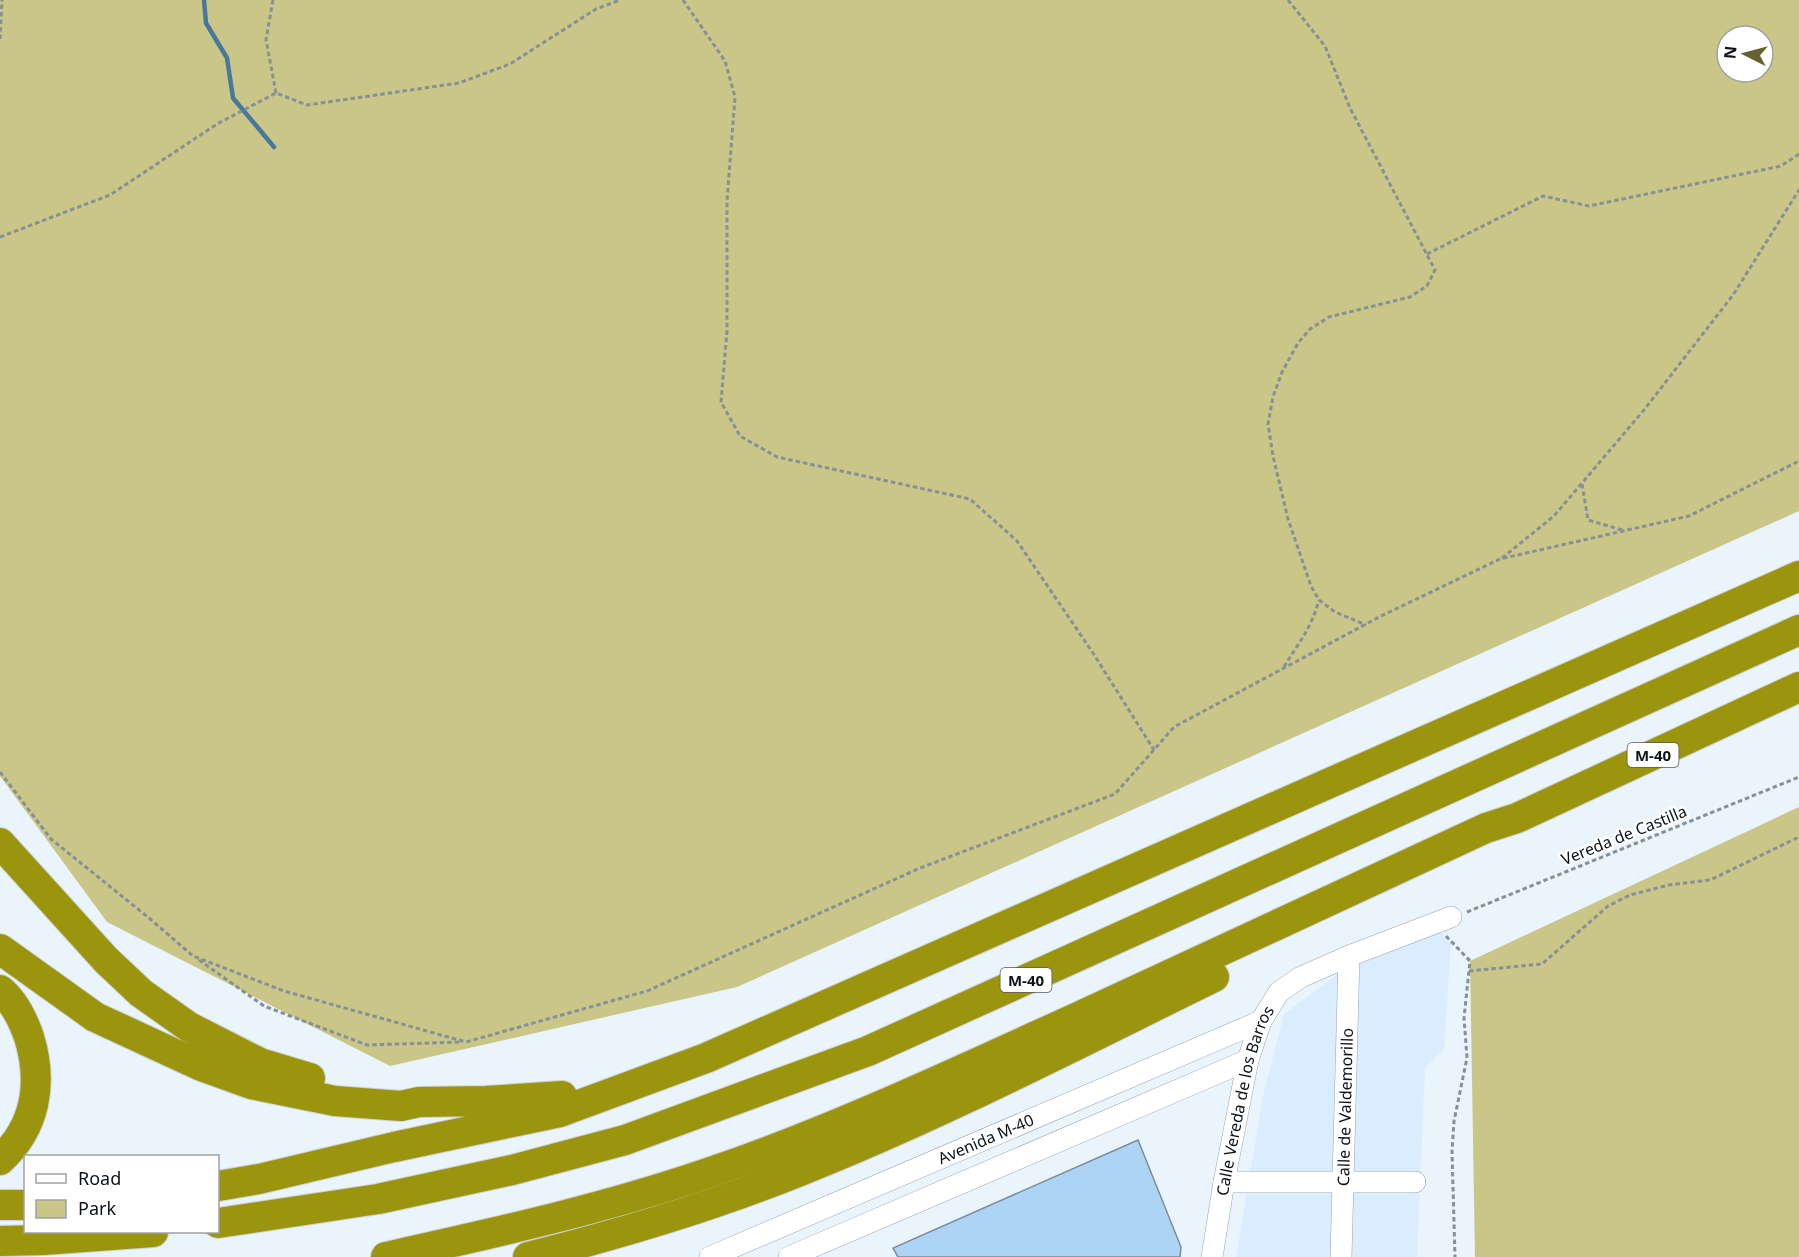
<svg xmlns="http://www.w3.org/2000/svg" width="1799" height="1257" viewBox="0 0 1799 1257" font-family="'Noto Sans',sans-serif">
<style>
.built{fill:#daedfe}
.green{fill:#c9c688;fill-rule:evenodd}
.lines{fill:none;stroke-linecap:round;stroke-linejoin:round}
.stream{stroke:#49789e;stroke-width:4.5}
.building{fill:#aed4f5;stroke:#7b8b99;stroke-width:1.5}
.minor-casing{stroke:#93a4b2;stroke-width:22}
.highway-casing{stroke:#cfd0d1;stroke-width:32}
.path{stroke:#878f97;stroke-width:3;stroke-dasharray:4.5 3;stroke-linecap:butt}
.minor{stroke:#fff;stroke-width:21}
.highway{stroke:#9b940d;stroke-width:30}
.labels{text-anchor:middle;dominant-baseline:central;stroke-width:5;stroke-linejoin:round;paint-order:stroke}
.shield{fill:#fff;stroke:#565a5d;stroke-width:1.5}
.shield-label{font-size:15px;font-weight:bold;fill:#0d1318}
.street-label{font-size:16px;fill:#0d1318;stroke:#fff}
</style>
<rect width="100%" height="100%" fill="#e9f4fd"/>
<path class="built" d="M1439 930 1451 942 1444 1049 1425 1068 1417 1257H1236L1262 1100 1284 1014 1353 963Z"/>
<path class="green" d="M0 0H1799V511L737 987 390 1066 107 922 0 776ZM1727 36H1763V72H1727Z
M1799 807V1257H1475L1470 961Z"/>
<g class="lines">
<path class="stream" d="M204 0 206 23 227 58 233 98 274 147"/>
</g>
<path class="building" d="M1138 1140 1181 1247 1180 1257H898L893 1248Z"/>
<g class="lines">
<defs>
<g id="minor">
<path d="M1224 1182H1415"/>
<path id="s1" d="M710 1257 1261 1021"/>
<path d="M789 1257 1248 1060"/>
<path id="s2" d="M1212 1257 1224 1182 1248 1060 1261 1021 1279 992 1301 977 1349 956 1451 917"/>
<path id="s3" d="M1341 1257 1349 956"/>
</g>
<path id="highway" d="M0 843 106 960 141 993 189 1027 260 1063 310 1078
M0 949 95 1017 201 1066 251 1084 335 1101 401 1106 419 1102 486 1101 562 1096
M0 990C14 1001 23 1020 29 1037 43 1083 36 1127 0 1160
M218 1186 259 1179 394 1147 560 1112 706 1058 1799 576
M0 1205H26
M218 1223 378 1199 512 1170 625 1140 868 1051 1799 630
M0 1241 43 1240 153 1232
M386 1257C494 1233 603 1209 708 1173 823 1134 933 1083 1043 1033 1191 966 1338 897 1486 828L1517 818 1799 687
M528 1257C620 1234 711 1207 800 1171 941 1115 1077 1044 1214 977"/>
</defs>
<use href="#minor" class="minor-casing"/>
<use href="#highway" class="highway-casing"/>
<path class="path" d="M273 0 266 40 276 93
M683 0 725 61 735 97 727 201V331L721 402 740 436 777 457 970 499 1017 541 1093 653 1154 750
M1288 0 1325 46 1350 108 1435 270 1427 286 1410 297 1329 317 1310 329 1298 343 1282 372 1273 397 1268 424 1273 456 1288 519 1311 586 1319 600 1335 612 1366 625
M0 39 2 0
M0 237 110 195 217 124 276 93 307 105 459 83 510 64 596 9 620 0
M1427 254 1543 196 1589 206 1781 166 1799 154
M1582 484 1588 520 1622 530
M1502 558 1554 516 1644 410 1733 295 1799 190
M1284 667C1299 642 1311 629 1319 600
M0 772 51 839 149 918 193 956 284 991 466 1042 647 991 920 868 1115 794 1174 727 1381 616 1500 559 1689 516 1799 461
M1467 912 1799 777
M1446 936 1470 961 1464 1018 1467 1058 1454 1121 1452 1152 1455 1257
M199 960 264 1006 367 1045 461 1042
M1469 971 1542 964 1608 906 1630 895 1669 885 1710 880 1799 837"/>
<use href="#minor" class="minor"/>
<use href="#highway" class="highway"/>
</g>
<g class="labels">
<g class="shield">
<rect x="1627.5" y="743" width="51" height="24" rx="4.5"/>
<rect x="1000.5" y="968" width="51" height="24" rx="4.5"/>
</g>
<g class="shield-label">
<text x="1653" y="755">M-40</text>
<text x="1026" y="980">M-40</text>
</g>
<g class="street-label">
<text transform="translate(1624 835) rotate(-22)">Vereda de Castilla</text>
<text stroke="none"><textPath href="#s2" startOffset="160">Calle Vereda de los Barros</textPath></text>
<text stroke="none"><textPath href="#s3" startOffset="150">Calle de Valdemorillo</textPath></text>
<text stroke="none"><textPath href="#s1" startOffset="300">Avenida M-40</textPath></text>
</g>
</g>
<rect x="24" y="1155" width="195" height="78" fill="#ffffff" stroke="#9ea1a3" stroke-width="1.5"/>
<rect x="36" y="1174" width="30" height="9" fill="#ffffff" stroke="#9ea1a3" stroke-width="1.5"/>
<text x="78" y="1185" font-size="18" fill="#0d1318">Road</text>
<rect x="36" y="1200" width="30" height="18" fill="#c9c688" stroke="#9ea1a3" stroke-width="1.5"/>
<text x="78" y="1215" font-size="18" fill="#0d1318">Park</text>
<g transform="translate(1745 54) rotate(276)"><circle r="28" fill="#ffffff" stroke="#9ea1a3" stroke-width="1.5"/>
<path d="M0-4.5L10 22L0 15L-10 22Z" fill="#666330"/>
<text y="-9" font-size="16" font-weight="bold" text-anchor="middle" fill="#0d1318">N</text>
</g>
</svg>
